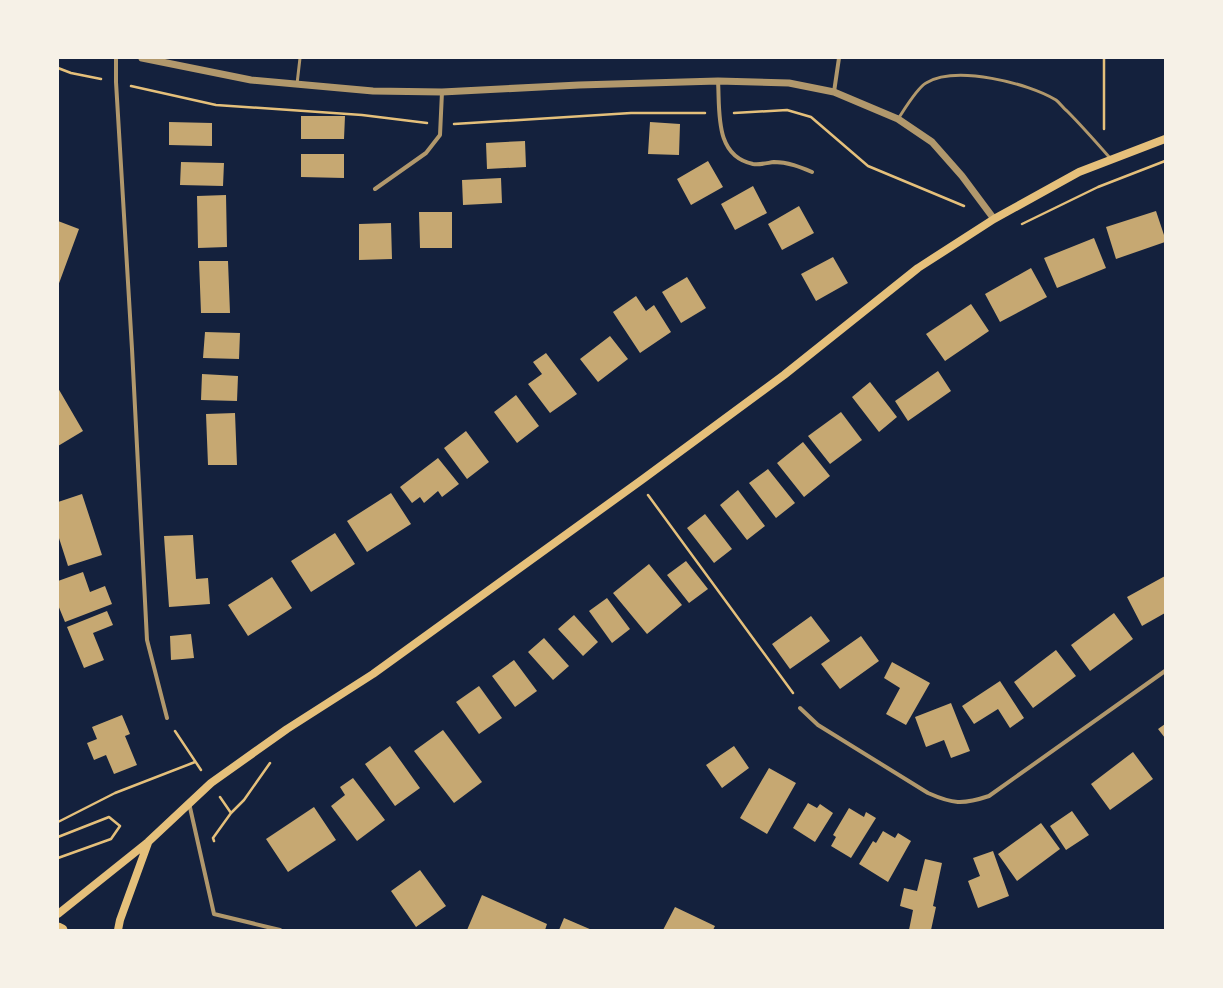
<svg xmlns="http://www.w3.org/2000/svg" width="1223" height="988" viewBox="0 0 1223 988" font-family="Literata,serif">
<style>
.building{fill:#c6a872}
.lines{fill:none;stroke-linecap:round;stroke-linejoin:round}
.path{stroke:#e5c07b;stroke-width:2.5}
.service{stroke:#b1986c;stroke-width:3}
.minor{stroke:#b1986c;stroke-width:4}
.tertiary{stroke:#b1986c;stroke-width:7}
.secondary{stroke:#e5c07b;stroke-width:8}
.trunk{stroke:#e5c07b;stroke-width:11}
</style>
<rect width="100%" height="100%" fill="#14213d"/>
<path class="building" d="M301 116H345L344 139H301Z
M169 122 212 123V146L169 145Z
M650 122 680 124 679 155 648 154Z
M525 141 526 167 487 169 486 143Z
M301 154H344V178L301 177Z
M708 161 723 187 691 205 677 179Z
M181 162 224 163 223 186 180 185Z
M501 178 502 203 463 205 462 180Z
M753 186 767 213 735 230 721 204Z
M226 195 227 247 198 248 197 196Z
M799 206 814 233 782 250 768 224Z
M1156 211 1165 238V242L1116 259 1106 227Z
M419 212H452V248H420Z
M58 221 79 229 58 286Z
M391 223 392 259 359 260V224Z
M1094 238 1106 268 1057 288 1044 258Z
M833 257 848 283 816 301 801 274Z
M199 261H228L230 313H201Z
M1031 268 1047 297 1000 322 985 294Z
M687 277 706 308 681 323 662 292Z
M636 296 646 311 654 305 671 332 640 353 613 312Z
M971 304 989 331 945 361 926 334Z
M205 332 240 333 239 359 203 358Z
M610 336 628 359 598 382 580 359Z
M546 353 577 394 550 413 528 384 542 374 533 362Z
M938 371 951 391 908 421 895 401Z
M202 374 238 376 237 401 201 400Z
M870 382 897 417 879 432 852 397Z
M58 388 83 431 58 446Z
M516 395 539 426 517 443 494 412Z
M841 412 862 440 830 464 808 436Z
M235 413 237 465H208L206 414Z
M466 431 489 462 467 479 444 448Z
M803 442 830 476 804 497 777 463Z
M438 458 459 484 442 497 438 491 424 503 420 497 412 503 400 487Z
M768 469 795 503 776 518 749 483Z
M738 490 765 526 747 540 720 505Z
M391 493 411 524 367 552 347 521Z
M82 494 102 555 68 566 58 535V502Z
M705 514 732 549 714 563 687 528Z
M335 533 355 564 311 592 291 561Z
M193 535 196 579 208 578 210 604 169 607 164 536Z
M686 561 708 589 689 603 667 575Z
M649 564 682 605 647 634 613 593Z
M83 572 90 592 105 586 112 604 65 622 58 605V581Z
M1165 576V613L1142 626 1127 597Z
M272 577 292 608 248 636 228 605Z
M607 598 630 629 612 643 589 611Z
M107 611 113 625 93 633 104 660 84 668 67 627Z
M1114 613 1133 639 1090 671 1071 645Z
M574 615 598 642 583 656 558 629Z
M811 616 830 641 790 669 772 644Z
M191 634 194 658 171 660 170 636Z
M861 636 879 661 840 689 821 664Z
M544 638 569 666 553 680 528 652Z
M1056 650 1076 676 1033 708 1014 682Z
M514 660 537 691 515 707 492 676Z
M892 662 930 683 906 725 886 714 900 688 884 678Z
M1000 681 1024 718 1010 728 998 709 974 724 962 706Z
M479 686 502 718 479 734 456 702Z
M951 703 970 751 951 758 944 740 926 747 915 717Z
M122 715 130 734 125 736 137 765 114 774 106 755 94 760 87 743 97 739 92 727Z
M1165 724V738L1158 729Z
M443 730 482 782 454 803 414 751Z
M390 746 420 788 395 806 365 764Z
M734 746 749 768 722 788 706 765Z
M1133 752 1153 779 1110 810 1091 784Z
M769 768 796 783 767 834 740 818Z
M353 778 385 820 357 841 331 806 345 795 340 787Z
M808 803 817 808 820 804 833 813 815 842 793 828Z
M314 807 336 840 288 872 266 839Z
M849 808 864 817 866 812 876 818 851 858 831 846 836 837 833 835Z
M1072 811 1089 835 1066 850 1050 826Z
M1041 823 1060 849 1017 881 998 854Z
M883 831 895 838 898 833 911 841 888 882 859 864 873 841 876 843Z
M993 851 1009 896 978 908 968 881 980 876 973 858Z
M925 859 942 863 933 906 936 907 931 930H909L913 910 900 906 904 888 917 891Z
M420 870 446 906 416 927 391 891Z
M482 895 547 924 545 930H467Z
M675 907 715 926 713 930H663Z
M564 918 592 930H559Z"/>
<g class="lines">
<path class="path" d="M1104 58V129
M58 68 71 73 101 79
M131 86 216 105 362 115 427 123
M734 113 787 110 811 117 868 166 964 206
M454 124 631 113H705
M1022 224 1098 187 1165 161
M648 495 793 693
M175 731 201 770
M220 797 231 813 244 800 270 763
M58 822 115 793 195 762
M58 837 109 817 120 826 111 839 58 858
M214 841 213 838 231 813"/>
<path class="service" d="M297 84 300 58
M898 119C904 110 917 88 926 83 956 65 1028 83 1056 100 1060 103 1063 108 1067 111 1082 126 1096 142 1110 158"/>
<path class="minor" d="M116 58V82L132 349 147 640 167 718
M718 81C720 111 714 156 753 164 760 165 767 163 774 162 788 162 800 167 812 172
M834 92 839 58
M375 189 426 153 440 135 442 92
M800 708 818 725 928 793C953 804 962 805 989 796L1165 671
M189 803 214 914 280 930"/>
<path class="tertiary" d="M142 58 251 80 373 91 442 92 579 85 718 81 789 83 834 92 898 119 932 142 962 176 994 219"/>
<path class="secondary" d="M58 914 148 842 211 783 287 729 373 674 643 479 784 375 918 268 994 219 1079 172 1165 139
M118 930 120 920 148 843"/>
<path class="trunk" d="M58 928 62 930"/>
</g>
<rect width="1223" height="988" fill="none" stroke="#f6f1e7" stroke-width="118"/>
</svg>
